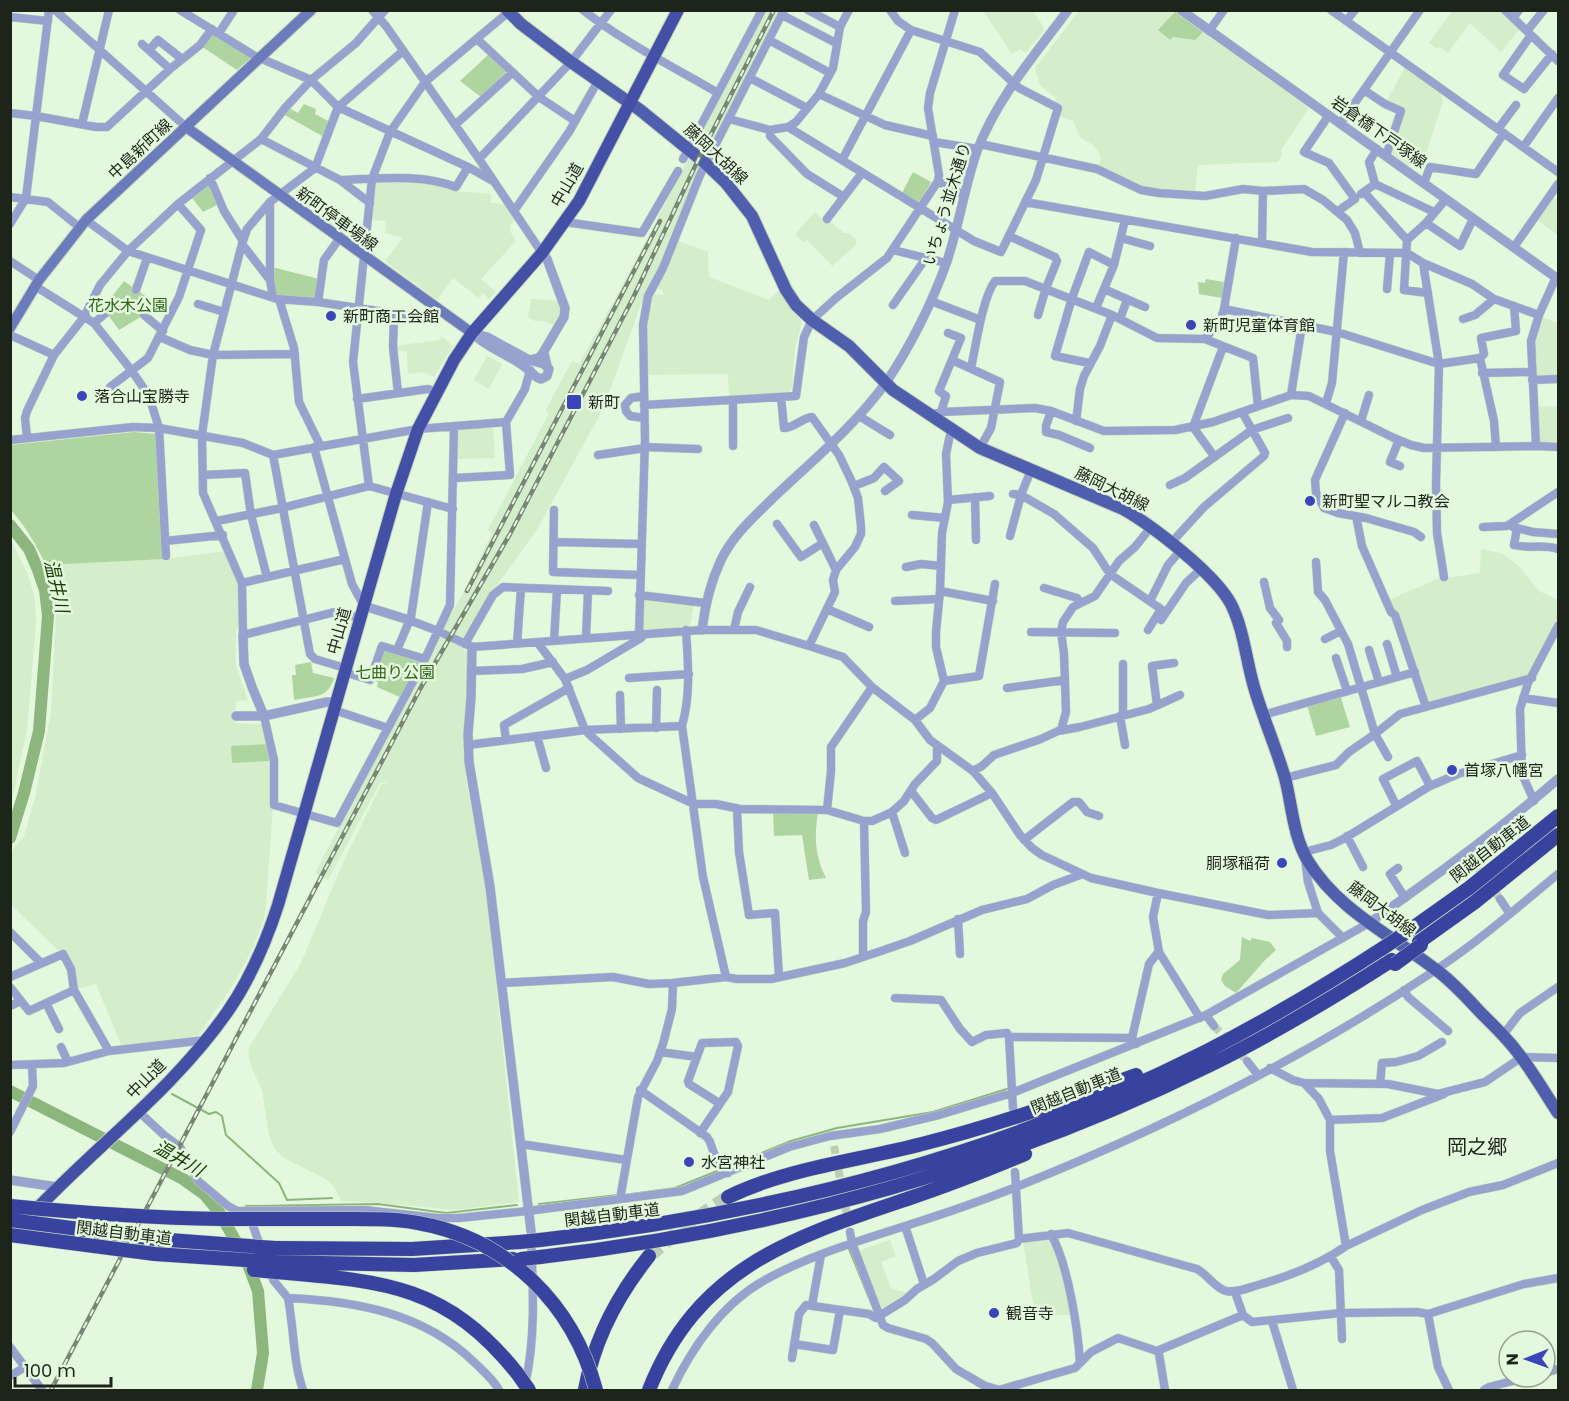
<svg xmlns="http://www.w3.org/2000/svg" width="1569" height="1401" viewBox="0 0 1569 1401" font-family="Poppins,'Noto Sans JP',sans-serif">
<style>
.built{fill:#d4edcb}
.green{fill:#aed4a0}
.lines{fill:none;stroke-linecap:round;stroke-linejoin:round}
.stream{stroke:#8db57e;stroke-width:2}
.river{stroke:#8db57e;stroke-width:12}
.minor-tunnel{stroke:#bcceb6;stroke-width:8;stroke-dasharray:8 4;stroke-linecap:butt}
.motorway-tunnel{stroke:#bcceb6;stroke-width:14;stroke-dasharray:14 7;stroke-linecap:butt}
.minor-casing{stroke:#c0d2ba;stroke-width:9}
.tertiary-casing{stroke:#c0d2ba;stroke-width:10}
.secondary-casing{stroke:#c0d2ba;stroke-width:12}
.primary-casing{stroke:#c0d2ba;stroke-width:14}
.trunk-casing{stroke:#c0d2ba;stroke-width:14}
.motorway-casing{stroke:#c0d2ba;stroke-width:15}
.minor{stroke:#97a2cf;stroke-width:8}
.tertiary{stroke:#97a2cf;stroke-width:9}
.secondary{stroke:#6c7bbc;stroke-width:10}
.primary{stroke:#4f5ead;stroke-width:12}
.trunk{stroke:#4450a6;stroke-width:12}
.motorway{stroke:#38439f;stroke-width:14}
.rail-casing{stroke:#798674;stroke-width:4.5}
.rail{stroke:#e4f8dd;stroke-width:2;stroke-dasharray:7;stroke-linecap:butt}
.motorway-bridge-casing{stroke:#c0d2ba;stroke-width:15;stroke-linecap:butt}
.motorway-bridge{stroke:#38439f;stroke-width:14}
.poi-dot{fill:#3b45b9;stroke:#e4f8dd;stroke-width:2}
.labels{text-anchor:middle;dominant-baseline:central;stroke-width:5;stroke-linejoin:round;paint-order:stroke}
.street-label{font-size:16px;fill:#1d241a;stroke:#e4f8dd}
.park-label{font-size:16px;fill:#316319;stroke:#e4f8dd}
.poi-label{font-size:16px;fill:#1d241a;stroke:#e4f8dd;text-anchor:start}
.water-label{font-size:18px;font-style:italic;fill:#163c02;stroke:#e4f8dd}
.quarter-label{font-size:20px;fill:#1d241a;stroke:#e4f8dd}
</style>
<rect width="100%" height="100%" fill="#e4f8dd"/>
<path class="built" d="M766 11H781L704 162 679 215 667 250 640 307 604 407 538 528 486 601 460 644 467 653 468 700 463 749 467 785 485 880 519 1202 455 1210 381 1203 342 1201 334 1187 326 1179 284 1158 275 1149 269 1136 262 1090 252 1068 248 1053 250 1046 301 963 345 858 381 785 389 781 380 783 328 880 315 873 441 632 462 595 492 533 488 530 549 413 546 410 547 407 572 361 579 364 621 288Z
M983 11H1033L1045 29 1026 53 1020 49 1012 54Z
M1079 11H1173L1175 12 1159 30 1170 40 1172 37 1195 40 1203 32 1309 108 1281 150 1282 156 1278 162 1198 165 1195 192 1142 187 1097 168 1101 160 1100 154 1093 145 1081 138 1072 119 1071 121 1059 116 1054 103 1056 98 1040 85 1035 68Z
M1452 11H1501L1520 28 1501 52 1470 23 1448 53 1440 47 1437 49 1429 43Z
M1406 66 1439 90 1443 101 1423 163 1410 160 1408 165 1390 152 1403 111 1386 102Z
M398 179 442 185 455 191 491 194V203L508 204 518 219 510 224 511 233 516 241 481 279 496 292 489 299 483 293 479 298 453 278 437 300 385 261 403 238 385 233 386 221 372 220 375 180Z
M1553 197 1558 201V235L1537 220Z
M815 212 823 220 826 218 844 233H849L857 241 855 246 832 266 807 240 803 242 795 234Z
M675 240 708 252 709 277 769 300 779 290 790 308 802 321 795 349 792 388 789 393 729 396 728 374 647 375 646 330 652 294 664 295 662 290 654 289Z
M531 299 560 301 562 312 554 326 547 322 535 321 528 318Z
M1541 317 1558 323V377L1535 378 1533 343Z
M442 337 453 346 434 377 423 372 408 374 407 351H396L395 346 439 340Z
M487 356 502 364 489 389 474 380Z
M1558 406V444L1539 443 1536 407Z
M493 426 495 458 457 459V433L460 429Z
M11 541 29 577 35 600 36 625 27 730 11 805Z
M1481 549 1500 553 1517 564 1539 591 1558 600V621L1530 677 1430 702 1426 699 1397 613 1389 600 1442 577 1447 576 1448 578 1480 573Z
M225 551 238 584 241 620 236 631V665L248 700 236 701 235 723 264 724 273 760V807L265 916 252 950 233 985 198 1036 122 1047 96 984 77 989 72 964 65 950 60 952 11 905V859L13 849 24 836 35 798 51 712 56 613 46 565 165 559Z
M643 598 694 605 690 626 645 630 643 627Z
M1050 1237 1060 1264 1073 1318 1068 1315 1045 1316 1034 1310 1023 1241Z
M890 1240 896 1256 881 1262 891 1288 906 1293 900 1301 883 1313 857 1251Z"/>
<path class="green" d="M1175 12 1203 32 1195 40 1173 37 1170 40 1158 30Z
M212 32 250 56 251 58 237 70 201 46Z
M489 54 507 71 481 97 460 81Z
M304 104 316 109 315 114 330 122 324 137 283 114 289 108 298 113Z
M913 172 931 182 920 201 916 202 902 193Z
M207 184H210L219 204 203 212 192 198Z
M272 267 319 279 317 299 275 296Z
M1206 279 1224 282 1222 298 1199 294 1198 282 1205 283Z
M124 281 154 302 144 315 119 330 103 308Z
M134 432 157 434 165 559 46 565C36 545 26 527 11 510L10 445Z
M383 647 423 660 402 698 377 687 378 682 372 680Z
M311 662 313 673 334 678C328 699 313 696 294 700L292 675H296L295 665Z
M1340 695 1350 727 1316 736 1307 705Z
M268 744 271 759 269 761 232 763 231 746Z
M773 811 818 813C814 836 815 857 826 878L809 880 802 835 774 836Z
M1242 937 1250 941 1252 938 1270 942 1276 950 1265 960 1236 993 1225 986 1221 980 1223 974 1240 960Z"/>
<g class="lines">
<path class="stream" d="M172 1094 209 1114 216 1112 222 1116 226 1135 279 1183 287 1200 332 1198
M727 1167 791 1141 837 1128 933 1112 1010 1088
M624 1195 675 1188 722 1169
M539 1204 618 1195
M213 1205H220
M246 1206 378 1204 446 1213 517 1205
M849 1249 869 1298
M968 1372 987 1383"/>
<path class="river" d="M10 525 29 549 38 570 45 590 48 616 39 731 24 793 10 838
M10 1091 183 1179 204 1194 219 1212 246 1259 258 1291 263 1353 257 1390"/>
<path class="minor-tunnel" d="M1474 864 1500 899
M1214 1026 1247 1061
M834 1146 848 1221"/>
<path class="motorway-tunnel" d="M649 1256 682 1228 728 1197"/>
<defs>
<path id="minor" d="M55 10 186 127
M180 10 255 56 311 80 338 107 468 167 493 181
M372 10 386 26 479 159 542 253
M583 10C625 43 672 66 718 93
M808 10 840 27
M1331 10 1558 172
M1505 10 1558 61
M782 15 836 43
M10 17 48 21
M1513 18 1519 10
M1346 21 1355 10
M1209 31 1224 10
M1527 31 1544 10
M219 33 234 10
M1531 35 1503 75 1524 89 1552 54
M477 39 539 97 575 121
M769 40 830 73
M142 44 170 69
M150 49 158 40 182 59
M750 78 807 108
M1364 90 1385 104 1401 111 1386 156
M819 94 885 125 933 136
M10 113 36 116 96 127H107L170 69 200 45 212 29
M1329 115 1304 152 1329 163 1355 199 1338 211
M729 119 770 130 788 127 796 122 819 94 833 68 840 27 849 10
M82 124 109 10
M1340 124 1420 10
M455 125 512 73
M788 127 974 241 1001 252 1036 180 1058 108 1019 88 980 52 911 30 898 21 890 10
M1498 129 1516 105
M770 130V136L807 174 844 197
M261 139 340 180 370 203
M934 142 978 149
M980 144 1097 169 1141 190 1159 193 1205 196 1243 189 1263 191 1304 189 1323 200 1347 220 1355 233 1360 253
M1524 146 1558 98
M479 159 571 62 611 10
M683 159 762 10
M842 160 911 30
M210 178 224 211 243 241
M340 180C379 179 419 173 456 187L468 167
M938 181 963 195
M1424 183 1430 167 1476 174 1504 133
M1375 184 1434 212
M1364 192 1407 240 1426 223 1446 199
M1361 194 1375 184 1369 162 1377 149
M10 197 48 202 79 227
M1025 202 1312 252 1407 253 1423 263 1472 284 1494 299 1539 315
M514 211 569 132 598 81
M827 219 862 173
M86 220 128 251 277 299 318 302 425 318 434 316 439 311
M565 222 642 233 678 171
M1426 223 1460 246 1473 219
M10 224 26 198 49 10
M1009 236 1055 257 1057 261 1046 288 1038 315
M1121 238 1150 246
M1407 240 1404 290 1428 293
M1262 243 1263 191
M242 244 270 280 273 297
M1514 247 1558 184
M893 250 946 263
M10 261 39 280
M1423 263 1439 364 1436 484 1437 533 1444 577
M270 280V202
M35 286 94 323 132 371 149 396 159 428 166 556
M1104 289 1145 307
M1387 289 1390 254
M136 290 147 258
M279 299 294 348 299 402 320 445
M931 301 978 319
M318 302 324 260 339 239
M198 304 224 312
M893 305 926 258
M1096 308 1114 265 1125 220
M1224 309 1337 332 1439 364 1480 358 1484 354 1481 338 1516 331 1514 306
M394 314 393 347 398 393
M144 315 163 331
M1120 319 1127 300
M1463 319 1475 315 1494 299
M94 323 107 312
M10 335 54 355
M160 337 190 350 213 355 295 354
M1205 339 1221 319 1224 309 1236 238
M1480 358 1494 421 1496 447
M529 360 539 357 544 351 548 368
M952 360 1000 382 991 428 980 448
M1089 363 1055 356 1072 298 1089 252 1114 265
M971 368C976 346 982 299 995 281H1025L1112 315 1157 338 1205 339 1253 358 1258 406
M1482 373 1532 372
M1532 380 1558 379
M110 387 148 358 179 297 201 230 178 204
M1291 395 1302 325
M644 396 631 398 625 405 626 411 630 416 644 418
M781 397 784 428C794 428 802 418 812 417L839 455 851 480 858 498 861 527V534L855 547 836 570 833 580 835 592 809 646
M357 399 428 389 436 392
M1326 403 1332 383 1344 252
M644 405 796 396 804 337 812 320 836 298 887 258 938 181 939 175 928 108 930 93 955 10
M1051 411 1046 426V432L1059 435 1090 448
M941 412 946 396 939 391 961 338 948 333
M1345 413 1315 480 1316 493 1324 508 1338 513 1366 518 1414 532 1421 537
M929 415 941 412 1035 408 1051 411 1104 431 1175 430 1213 422 1291 395 1309 396 1394 438 1411 445 1424 448 1536 446 1558 447
M859 416 890 435
M1076 421 1080 389 1084 376 1100 346 1112 315
M1361 421 1369 395
M27 438 25 418 27 411 54 355 84 317 100 285 128 251 178 204 261 139 285 108 311 80 356 43 385 10
M10 440 133 427 159 428 243 443 273 455 418 429 506 422
M1399 440 1390 462 1400 466
M733 446V400
M1536 446 1531 341 1539 315 1556 277
M314 447 352 584 364 606
M645 447 698 449
M273 455 310 654 315 659 345 668
M598 455 645 448
M1214 456 1193 427 1223 347
M203 475 245 473 251 515 267 577
M454 478 510 475 506 422 525 389 530 370
M1170 485 1185 478 1252 430 1288 418
M369 486 353 362 372 179 390 132 425 82 511 10
M854 486 874 478 884 467 899 481 885 491
M1013 494 1021 495 1054 514 1093 548 1110 574 1161 609 1148 630
M975 497 976 540
M948 500 990 496
M554 510 553 572 640 575
M912 515 945 518
M1356 516 1362 546 1391 612 1395 615 1426 707
M217 521 282 508 369 486 453 509
M777 524 801 557 823 543
M814 525 836 570
M1483 527 1507 526 1558 492
M1513 527 1533 532 1558 534
M1517 528 1514 545C1529 549 1544 544 1558 549
M1010 536 1021 495 1031 470
M165 541 223 535
M554 542 641 544
M1171 543 1204 507 1264 456 1265 453 1242 412
M1316 562 1318 592 1325 600 1348 644 1375 734 1388 757
M906 567 921 564 941 566
M1264 582 1270 608 1279 620
M242 583 345 559
M1044 588 1077 598 1081 603
M940 591 993 601
M639 595 705 603
M895 601 939 599
M1150 601 1168 565 1180 551
M827 609 869 627
M360 618 335 612 243 635 242 583 203 493 202 435 213 355 242 244 247 229 270 202 315 168 338 107 403 51
M409 620 438 631 472 647 702 630H756L809 646 843 657 872 687 915 720 930 740 973 771 992 793 1020 835 1032 848 1042 855 1091 878 1158 893 1268 915 1318 913 1308 882 1304 852 1331 845 1345 838 1430 786 1458 774 1522 755
M1161 620 1186 583 1201 569
M1276 623 1287 641V647
M686 630C688 663 691 694 682 726L703 877 726 977
M734 630 738 612 750 587
M1031 632 1115 633
M639 635 645 440 643 325 648 296 663 268 700 175 784 10
M586 638 588 591
M1325 639 1341 631
M554 641 557 590
M538 643 565 679 585 730 590 735 638 778 694 804H716L740 809 827 810 864 821H872L892 812 904 801 915 784 937 761V746
M465 644 493 595 503 587 608 591
M517 644 521 588
M1387 644 1397 677
M397 650 411 617 428 502
M1369 650 1379 682
M1336 658 1347 691
M1123 664V715
M471 671 522 669 553 662
M344 672 370 680 382 646 425 659
M629 678 689 674
M565 679 587 670 641 638 644 634
M944 681 979 676 995 584
M1007 688 1065 680
M620 695 621 729
M1523 698 1558 703
M1157 705 1152 666 1174 663
M334 710 388 728
M1263 715 1415 672
M264 716 274 760V805L337 823 425 659 450 605 454 426
M1120 716 1125 745
M915 720 930 708 944 681 936 647V632L940 591 942 533 948 502 946 454 951 430
M656 728 657 690
M1061 730 1066 712 1064 654 1061 632 1063 622 1073 607 1095 596 1119 561 1135 547 1151 527
M537 736 546 768
M506 740 504 725 569 688
M468 745 585 730 682 726
M973 771 982 766 994 755 1041 739 1058 731 1080 727 1149 709 1180 695
M1285 778 1336 765 1349 752 1375 734 1400 714 1532 678
M911 791 932 818 936 820 992 793
M1534 801 1522 774 1520 709 1528 683 1558 626
M1396 805 1383 779 1417 761 1430 786
M737 809 739 852 749 915 775 913 779 977
M827 810 831 771V747L872 687
M892 812 905 853
M1347 836 1363 867
M1024 840 1073 802H1079L1087 812 1099 816
M1465 855 1474 864
M1398 868 1390 874 1405 898
M1158 893 1153 917 1159 952 1200 1018
M1500 899 1510 914
M1318 913 1343 938
M958 919 960 954
M10 932 41 963
M863 957V921L866 912 864 821
M10 977 63 954 71 969 74 990 109 1051
M501 983 613 977 649 984 673 983 726 977 737 979H771L845 963 881 951 910 941 982 910 1027 899 1053 885 1080 875
M10 987 29 1011 74 990
M1404 990 1408 997 1448 1031
M895 998 941 1000 960 1029 972 1042 986 1035 1007 1033 1009 1037 1013 1108
M46 1003 59 1029
M10 1006 21 1001
M1206 1015 1214 1026
M1503 1035 1520 1013 1558 987
M1009 1037 1132 1038 1136 1044
M1132 1038 1149 964 1159 951
M61 1047 68 1062
M660 1052 697 1057
M1247 1061 1258 1075
M10 1065 64 1063 109 1051 206 1040
M1270 1068 1293 1080 1304 1083 1388 1084 1438 1094 1485 1082 1522 1057 1558 1058
M1380 1084 1382 1063 1396 1062 1418 1056 1442 1042
M640 1090 707 1137C711 1142 711 1145 713 1151 716 1159 724 1166 728 1173
M138 1111 165 1136 180 1147 198 1181 228 1206 237 1211 364 1210 437 1218H459L528 1211 682 1191 789 1147 830 1136 880 1129 939 1115 1012 1093 1206 1015 1369 923
M1330 1120 1382 1118 1444 1094
M10 1132 33 1086 32 1065
M700 1133 728 1092 738 1046 736 1042 702 1043 688 1081 689 1084 719 1103
M521 1144 626 1160
M1015 1172 1019 1239 1068 1233 1197 1269C1208 1275 1215 1288 1226 1291 1237 1293 1248 1288 1258 1285 1290 1276 1319 1265 1346 1246L1330 1151V1120L1319 1099 1304 1083
M620 1199 638 1097 657 1061 663 1044 672 1009 673 983
M246 1219 252 1223 261 1248
M905 1226 924 1284
M850 1232 852 1243 883 1325 888 1328 926 1339 932 1343 956 1369 983 1385 999 1390 1075 1368 1091 1352 1118 1338 1157 1351 1159 1354 1165 1390
M1051 1234C1068 1264 1078 1329 1080 1363
M1346 1246 1422 1210 1469 1192 1503 1185 1558 1163
M1331 1257 1339 1270 1342 1339
M269 1270 274 1281 288 1298C356 1301 424 1313 475 1363 484 1372 493 1379 499 1390
M1235 1292 1243 1315 1252 1322 1341 1313 1417 1312 1428 1314 1524 1284 1558 1278
M288 1298C294 1328 293 1362 303 1390
M812 1305 821 1255
M1428 1314 1438 1367 1449 1390
M1272 1321 1293 1390
M794 1344 833 1350 840 1310
M10 1347 42 1390
M1157 1351 1243 1315
M792 1358 799 1314 806 1305 869 1314 876 1318 905 1300 917 1289 934 1279 958 1261 977 1253 1017 1243 1019 1239
M1545 1373 1558 1369
M10 1376 25 1367
M525 1385C536 1337 533 1287 531 1239
M672 1390C692 1347 723 1303 765 1280 808 1256 856 1242 902 1227 940 1215 979 1202 1016 1187 1159 1130 1306 1057 1434 971 1478 942 1518 907 1558 874
M1484 1390 1489 1387 1528 1377"/>
<path id="tertiary" d="M1181 10 1558 279
M542 253 547 259 565 308 564 317 544 351
M472 333 487 337 529 360 544 364 549 369 547 376 541 379C533 377 533 372 526 368 509 354 488 349 472 333Z
M364 606 409 620
M702 630C705 605 710 583 721 560 733 535 754 517 773 498 812 461 856 425 887 381 910 347 932 303 946 264 959 227 964 188 977 151 997 98 1035 55 1068 10
M243 635 244 664 252 687 264 716
M472 647 471 698 468 734 469 762 490 887 531 1231
M236 716H264L327 702H336
M1369 923C1434 877 1498 831 1558 779
M10 1180 57 1187"/>
<path id="secondary" d="M186 127 472 333
M10 328 39 280 86 220 311 10"/>
<path id="primary" d="M507 10 521 24 571 62 640 110 704 162 726 183 752 216 786 290 796 305 812 320 849 346 893 390 980 448 1123 509C1153 526 1215 574 1231 604 1244 630 1246 660 1254 687 1263 718 1276 747 1285 778 1292 805 1293 836 1308 861 1338 910 1391 935 1435 969 1452 981 1467 998 1481 1013 1494 1026 1507 1038 1518 1053 1533 1072 1545 1093 1558 1113"/>
<path id="trunk" d="M32 1214C96 1146 174 1089 228 1011 250 979 266 942 278 905L396 494 418 429 454 360 472 333 542 253 579 201 678 10"/>
<path id="motorway" d="M1407 932 1469 888 1558 816
M1419 942 1475 902 1558 835
M728 1197C790 1167 857 1161 922 1144 995 1126 1066 1101 1136 1075
M540 1240C772 1214 998 1157 1207 1051 1267 1020 1326 985 1383 948
M275 1248 412 1249 520 1242
M540 1257C774 1230 999 1169 1210 1065 1273 1034 1333 998 1392 960
M276 1262 414 1265 513 1259
M276 1272C382 1281 446 1284 517 1373
M585 1390C594 1339 617 1296 649 1256
M649 1390C698 1266 794 1237 910 1198 949 1185 987 1170 1025 1154"/>
</defs>
<use href="#minor" class="minor-casing"/>
<use href="#tertiary" class="tertiary-casing"/>
<use href="#secondary" class="secondary-casing"/>
<use href="#primary" class="primary-casing"/>
<use href="#trunk" class="trunk-casing"/>
<use href="#motorway" class="motorway-casing"/>
<use href="#minor" class="minor"/>
<use href="#tertiary" class="tertiary"/>
<use href="#secondary" class="secondary"/>
<use href="#primary" class="primary"/>
<use href="#trunk" class="trunk"/>
<use href="#motorway" class="motorway"/>
<defs>
<path id="rail" d="M467 591 660 221
M51 1390 420 689 510 534 633 298 699 158 774 10"/>
</defs>
<use href="#rail" class="rail-casing"/>
<use href="#rail" class="rail"/>
<defs>
<path id="motorway-bridge" d="M1383 948 1407 932
M1395 964 1421 945
M10 1206C81 1213 152 1218 223 1219 260 1219 296 1219 332 1219 361 1219 390 1218 418 1223 508 1239 573 1304 596 1390
M10 1220 156 1239 275 1248
M10 1235 155 1254 276 1262
M520 1242 540 1240
M521 1259 540 1257
M254 1270 276 1272
M517 1373 529 1390"/>
</defs>
<use href="#motorway-bridge" class="motorway-bridge-casing"/>
<use href="#motorway-bridge" class="motorway-bridge"/>
</g>
<g class="poi-dot">
<circle cx="331" cy="316" r="6"/>
<circle cx="1191" cy="325" r="6"/>
<circle cx="82" cy="396" r="6"/>
<rect x="566" y="394" width="16" height="16" rx="3"/>
<circle cx="1310" cy="501" r="6"/>
<circle cx="1452" cy="770" r="6"/>
<circle cx="1282" cy="863" r="6"/>
<circle cx="689" cy="1162" r="6"/>
<circle cx="994" cy="1313" r="6"/>
</g>
<g class="labels">
<g class="street-label">
<text transform="translate(1379 132) rotate(35)">岩倉橋下戸塚線</text>
<text transform="translate(140 149) rotate(-43)">中島新町線</text>
<text transform="translate(716 154) rotate(43)">藤岡大胡線</text>
<text transform="translate(567 185) rotate(-60)">中山道</text>
<text transform="translate(947 204) rotate(-73)">いちょう並木通り</text>
<text transform="translate(337 219) rotate(36)">新町停車場線</text>
<text transform="translate(1112 489) rotate(26)">藤岡大胡線</text>
<text transform="translate(339 631) rotate(-74)">中山道</text>
<text transform="translate(1490 849) rotate(-38)">関越自動車道</text>
<text transform="translate(1382 909) rotate(37)">藤岡大胡線</text>
<text transform="translate(146 1079) rotate(-45)">中山道</text>
<text transform="translate(1076 1091) rotate(-22)">関越自動車道</text>
<text transform="translate(612 1215) rotate(-7)">関越自動車道</text>
<text transform="translate(124 1233) rotate(7)">関越自動車道</text>
</g>
<g class="park-label">
<text x="128" y="305">花水木公園</text>
<text x="395" y="672">七曲り公園</text>
</g>
<g class="poi-label">
<text x="343" y="316">新町商工会館</text>
<text x="1203" y="325">新町児童体育館</text>
<text x="94" y="396">落合山宝勝寺</text>
<text x="588" y="402">新町</text>
<text x="1322" y="501">新町聖マルコ教会</text>
<text x="1464" y="770">首塚八幡宮</text>
<text x="1270" y="863" text-anchor="end">胴塚稲荷</text>
<text x="701" y="1162">水宮神社</text>
<text x="1006" y="1313">観音寺</text>
</g>
<g class="water-label">
<text transform="translate(57 586) rotate(77)">温井川</text>
<text transform="translate(179 1158) rotate(30)">温井川</text>
</g>
<g class="quarter-label">
<text x="1477" y="1147">岡之郷</text>
</g>
</g>
<rect width="1569" height="1401" fill="none" stroke="#1d241a" stroke-width="24"/>
<g transform="translate(1527 1359) rotate(269)"><circle r="28" fill="#e4f8dd" stroke="#94a38f" stroke-width="1.5"/>
<path d="M0-4.5L10 22L0 15L-10 22Z" fill="#3b45b9"/>
<text y="-9" font-size="16" font-weight="bold" text-anchor="middle" fill="#1d241a">N</text>
</g>
<path d="M15 1377v9h96v-9" fill="none" stroke="#1d241a" stroke-width="3"/>
<text x="24" y="1377" font-size="18" fill="#1d241a" stroke="#e4f8dd" stroke-width="4.5" paint-order="stroke">100 m</text>
</svg>
